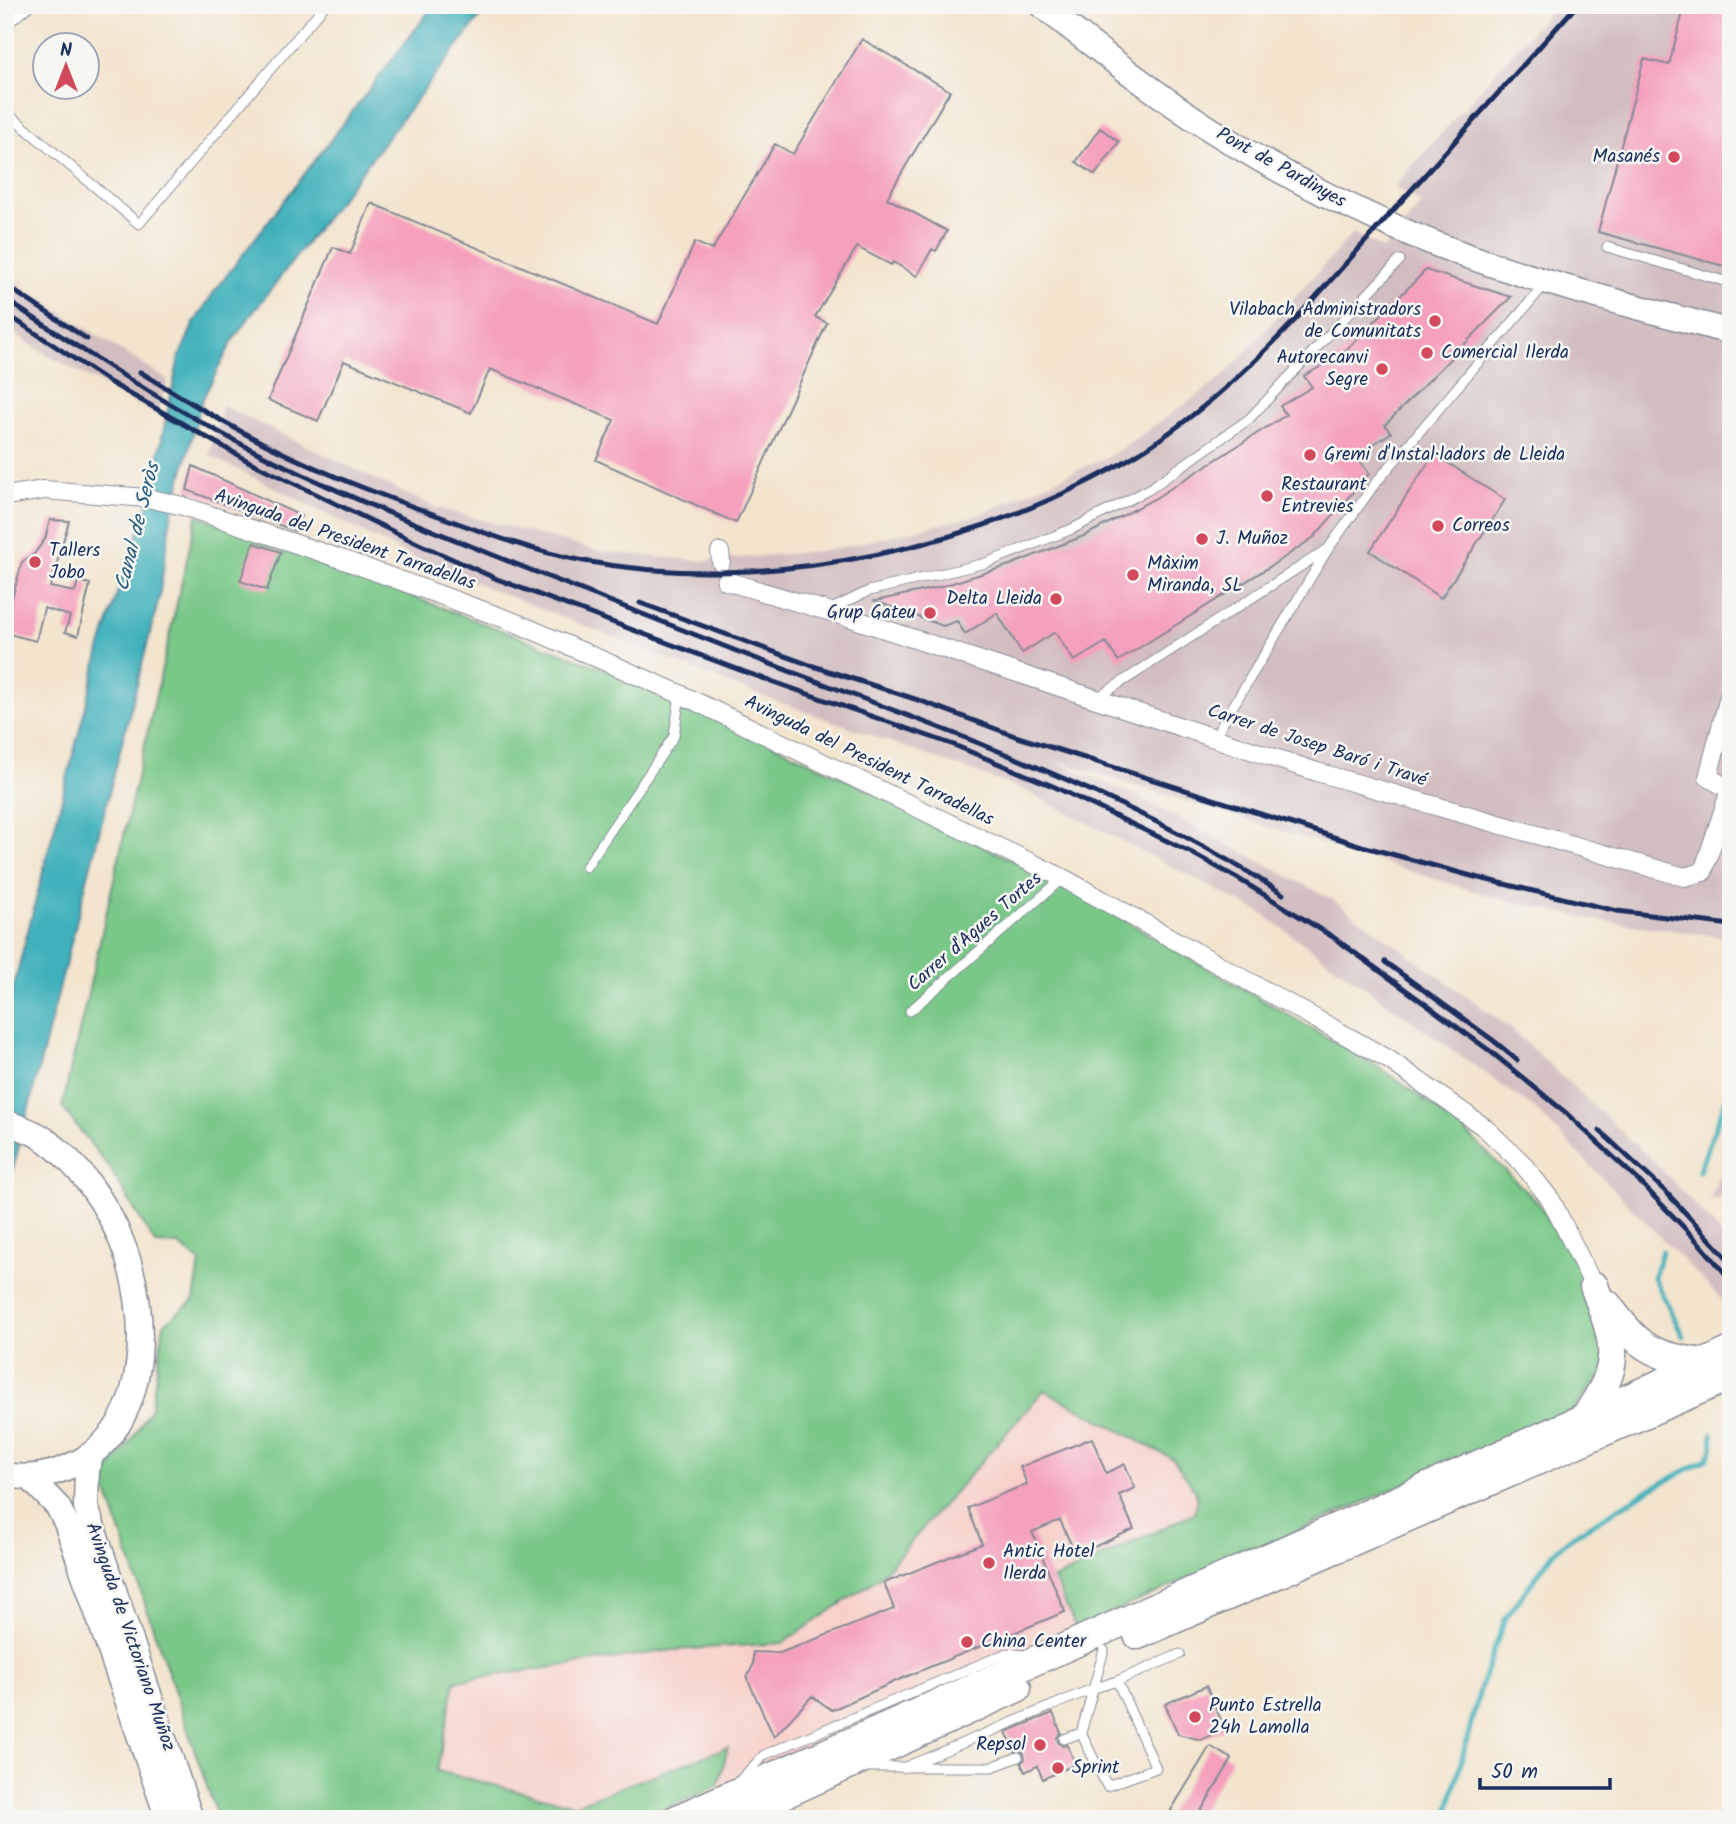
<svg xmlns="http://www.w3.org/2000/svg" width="1736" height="1824" viewBox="0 0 1736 1824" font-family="Kalam,sans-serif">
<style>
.built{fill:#f7d0c9}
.industrial{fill:#d2bec1}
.green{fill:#79c888;stroke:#4a7c73;stroke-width:2}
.water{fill:#41b1bb;stroke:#2e708c;stroke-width:2}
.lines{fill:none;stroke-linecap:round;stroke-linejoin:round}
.stream{stroke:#41b1bb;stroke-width:5}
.building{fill:#f5a0bd}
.service-casing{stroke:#878a96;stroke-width:11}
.minor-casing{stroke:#878a96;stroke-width:20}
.secondary-casing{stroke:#878a96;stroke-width:27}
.primary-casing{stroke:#878a96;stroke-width:31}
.service{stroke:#fff;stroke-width:9}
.minor{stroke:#fff;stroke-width:18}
.secondary{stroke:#fff;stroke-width:24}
.primary{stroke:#fff;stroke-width:28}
.rail{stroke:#1b2f5e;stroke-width:5}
.poi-dot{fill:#d1495b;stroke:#f6f6f2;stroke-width:2.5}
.labels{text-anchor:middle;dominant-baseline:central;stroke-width:5;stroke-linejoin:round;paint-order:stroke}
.poi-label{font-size:19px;fill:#1b2f5e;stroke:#f6f6f2;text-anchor:start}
.street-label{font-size:19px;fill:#1b2f5e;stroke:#f6f6f2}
.water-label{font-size:21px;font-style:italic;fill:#285c7f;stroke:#f6f6f2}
</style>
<rect width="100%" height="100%" fill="#f6f6f2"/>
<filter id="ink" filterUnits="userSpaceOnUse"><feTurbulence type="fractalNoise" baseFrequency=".0143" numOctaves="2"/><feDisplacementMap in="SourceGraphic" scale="14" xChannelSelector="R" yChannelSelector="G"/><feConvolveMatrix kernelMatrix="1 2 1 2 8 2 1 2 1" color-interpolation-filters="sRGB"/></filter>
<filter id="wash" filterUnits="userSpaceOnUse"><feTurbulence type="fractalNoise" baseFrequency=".00686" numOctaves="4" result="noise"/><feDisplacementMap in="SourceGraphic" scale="28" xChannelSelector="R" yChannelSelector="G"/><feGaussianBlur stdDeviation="1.57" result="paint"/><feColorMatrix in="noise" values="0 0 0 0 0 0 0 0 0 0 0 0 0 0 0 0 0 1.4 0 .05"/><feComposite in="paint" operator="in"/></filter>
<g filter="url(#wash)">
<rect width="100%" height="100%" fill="#f3e4ce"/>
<path class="built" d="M1044 1390 1173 1459 1195 1490 1197 1504 1193 1514 1054 1579 1076 1628 718 1786 727 1748 574 1805 437 1771 455 1681 673 1650 783 1643 880 1576Z"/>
<path class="industrial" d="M1555 5H1731V938L1595 920 1493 897 1047 758 1136 796 1333 900 1509 1027 1659 1167 1731 1244V1309L1535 1109 1261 913 1024 790 740 688 416 559 209 455 223 406 434 507 602 552 704 561 831 550 979 515 1117 452 1221 379 1353 233 1383 249 1422 203 1394 187Z
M5 272 30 293 168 380 157 415 44 353 5 327Z
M1731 1144V1196L1710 1200Z"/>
<path class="green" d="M197 515 609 671 720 718 1067 887 1385 1071 1463 1129 1539 1204 1595 1292 1607 1368 1572 1411 1076 1628 1054 1579 1193 1514 1197 1504 1195 1490 1173 1459 1044 1390 880 1577 783 1643 673 1650 455 1681 437 1771 574 1805 728 1747 718 1786 641 1819H218L106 1489 108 1470 131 1441 151 1408 164 1324 194 1300 200 1262 179 1245 155 1244 111 1170 62 1107Z"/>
<path class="water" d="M434 5H489L252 314 233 340 202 400 171 517 159 598 5 1201V1020L100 650 127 561 147 510 179 357 194 323 214 292Z"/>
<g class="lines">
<path class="stream" d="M1699 1171 1731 1085
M1662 1251 1654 1277 1683 1336
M1446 1819 1481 1686 1505 1619 1554 1552 1571 1537 1647 1491 1707 1459 1713 1447 1712 1434"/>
</g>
<g id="blocks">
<path class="building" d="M1685 5H1731V268L1598 232 1644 59 1669 65Z
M862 39 950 91 887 198 947 231 936 251 932 249 917 276 893 262 891 265 857 247 815 317 827 323 736 523 596 460 614 420 490 369 471 413 344 361 318 421 268 400 333 247 350 254 371 203 658 324 695 242 712 250 775 144 793 154Z
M1100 128 1119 142 1095 175 1076 162Z
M1426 270 1511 297 1385 425 1391 433 1356 455 1369 474 1314 537 1282 559 1118 661 1106 642 1074 661 1055 632 1022 653 997 613 965 634 957 621 943 626 875 601 936 588 1010 565 1086 535 1154 499 1286 415 1280 406 1312 387 1304 376 1341 355Z
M1434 454 1505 500 1441 598 1370 551Z
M193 466 301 516 295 531 187 490Z
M50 520 69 521 50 587 75 592 78 581 90 584 78 636 65 632 70 616 44 608 36 641 5 633V624L22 562 34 554 45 539Z
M254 543 281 552 267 590 240 581Z
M1092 1438 1106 1473 1125 1464 1135 1488 1119 1495 1134 1529 1076 1555 1060 1520 1032 1532 1065 1612 905 1677 832 1710 812 1696 774 1737 747 1678 753 1665V1652L780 1653 894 1609 884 1583 982 1544 968 1508 1027 1484 1020 1467Z
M1206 1686 1225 1729 1201 1740 1178 1734 1165 1704Z
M1053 1713 1061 1733 1057 1737 1058 1742 1062 1746 1067 1745 1076 1764 1043 1779 1037 1766 1025 1772 1021 1763 1025 1759 1024 1754 1020 1750 1015 1751 1006 1732Z
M1210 1746 1232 1759 1196 1819H1182L1170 1812Z"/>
</g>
</g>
<g filter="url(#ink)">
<use href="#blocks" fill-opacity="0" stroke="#878a96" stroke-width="2"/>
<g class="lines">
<defs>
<path id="service" d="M5 26 30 5
M5 111 139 224 325 5
M1607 247 1731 283
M831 609 869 591 986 563 1072 529 1148 490 1249 419 1400 260
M1097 698 1326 550
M1215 736 1328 549 1374 485 1546 283
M586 867 674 736 680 694
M910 1011 1063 878
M1117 1681 1180 1654
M1064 1739 1081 1733 1104 1650
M866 1767H992L1018 1757
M903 1768 1092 1689 1117 1681 1156 1768 1107 1786 1081 1733
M740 1780 764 1755 1007 1653 1024 1655"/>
<path id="minor" d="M5 496 44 490 147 498 183 506 344 560 514 622 680 694 1063 878 1388 1059 1484 1127 1521 1162 1551 1200 1594 1286
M720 552 721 562
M726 581 848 617 1317 772 1684 877 1703 872 1730 790 1708 777 1731 689"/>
<path id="secondary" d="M1041 5C1090 43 1139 82 1190 116 1259 162 1334 201 1411 234 1513 277 1623 303 1731 332
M5 1122C19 1127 33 1131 44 1139 80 1164 108 1206 123 1245 149 1312 152 1419 82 1460 58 1474 33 1480 5 1475
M92 1454 87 1469 86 1507 191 1819
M29 1477 58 1507 67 1525 168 1819"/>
<path id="primary" d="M1607 1304C1638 1347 1652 1357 1705 1363
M1584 1418C1624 1364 1616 1344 1594 1286
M1138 1635 1731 1376
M677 1819 1638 1394 1731 1351
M730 1819 1017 1688"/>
</defs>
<use href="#service" class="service-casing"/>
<use href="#minor" class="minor-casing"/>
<use href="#secondary" class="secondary-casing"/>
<use href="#primary" class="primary-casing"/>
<use href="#service" class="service"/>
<use href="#minor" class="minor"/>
<use href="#secondary" class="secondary"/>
<use href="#primary" class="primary"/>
<path class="rail" d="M5 285 87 339
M5 299C82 350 160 401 241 444 334 493 431 530 528 569 598 596 669 625 739 652 924 723 1117 786 1283 894
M5 313 111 383 250 462 419 544 497 579 745 672 954 745 1055 787 1192 853 1237 878 1333 937 1490 1051 1566 1113 1636 1178 1700 1244 1731 1280
M140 372C171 391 202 410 233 427 300 465 372 492 444 518 490 535 536 552 584 561 768 595 989 548 1147 448 1202 412 1251 367 1296 319L1577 5
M640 603 810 665 921 701 1015 736 1362 846 1475 877 1617 911 1731 925
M1385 962 1494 1041 1517 1060
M1600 1131 1666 1192 1731 1262"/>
</g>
</g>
<g class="poi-dot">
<circle cx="1674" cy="157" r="7"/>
<circle cx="1435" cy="321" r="7"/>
<circle cx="1427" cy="353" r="7"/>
<circle cx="1382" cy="369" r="7"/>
<circle cx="1310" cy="455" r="7"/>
<circle cx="1267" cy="496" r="7"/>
<circle cx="1438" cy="526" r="7"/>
<circle cx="1202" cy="539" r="7"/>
<circle cx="35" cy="562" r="7"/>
<circle cx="1133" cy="575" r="7"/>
<circle cx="1056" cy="599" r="7"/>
<circle cx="930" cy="613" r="7"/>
<circle cx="989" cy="1563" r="7"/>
<circle cx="967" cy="1642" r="7"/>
<circle cx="1195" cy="1717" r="7"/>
<circle cx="1040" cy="1745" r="7"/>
<circle cx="1058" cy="1768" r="7"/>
</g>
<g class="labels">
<g class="poi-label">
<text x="1660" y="157" text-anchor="end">Masanés</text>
<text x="1421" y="310" text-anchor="end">Vilabach Administradors<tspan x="1421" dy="22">de Comunitats</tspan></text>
<text x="1441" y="353">Comercial Ilerda</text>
<text x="1368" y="358" text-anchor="end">Autorecanvi<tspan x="1368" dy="22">Segre</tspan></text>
<text x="1324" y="455">Gremi d'Instal·ladors de Lleida</text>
<text x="1281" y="485">Restaurant<tspan x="1281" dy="22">Entrevies</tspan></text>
<text x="1452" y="526">Correos</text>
<text x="1216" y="539">J. Muñoz</text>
<text x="49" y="551">Tallers<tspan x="49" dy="22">Jobo</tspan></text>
<text x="1147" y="564">Màxim<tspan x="1147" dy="22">Miranda, SL</tspan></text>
<text x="1042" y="599" text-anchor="end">Delta Lleida</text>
<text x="916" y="613" text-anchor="end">Grup Gateu</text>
<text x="1003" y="1552">Antic Hotel<tspan x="1003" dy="22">Ilerda</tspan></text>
<text x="981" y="1642">China Center</text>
<text x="1209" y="1706">Punto Estrella<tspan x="1209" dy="22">24h Lamolla</tspan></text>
<text x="1026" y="1745" text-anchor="end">Repsol</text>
<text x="1072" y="1768">Sprint</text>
</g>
<g class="street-label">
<text transform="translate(1281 168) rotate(29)">Pont de Pardinyes</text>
<text transform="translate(345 540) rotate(19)">Avinguda del President Tarradellas</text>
<text transform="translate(1317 746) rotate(18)">Carrer de Josep Baró i Travé</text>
<text transform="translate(869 761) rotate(26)">Avinguda del President Tarradellas</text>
<text transform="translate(975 932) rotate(-41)">Carrer d'Agues Tortes</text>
<text transform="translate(130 1637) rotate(71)">Avinguda de Victoriano Muñoz</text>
</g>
<g class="water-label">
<text transform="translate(138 527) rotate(-76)">Canal de Seròs</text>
</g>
</g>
<rect width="1736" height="1824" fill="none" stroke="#f6f6f2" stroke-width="28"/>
<g transform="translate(66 66)"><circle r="33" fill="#f6f6f2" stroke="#9ea6b7" stroke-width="2"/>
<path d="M0-5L12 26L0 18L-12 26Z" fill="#d1495b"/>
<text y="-10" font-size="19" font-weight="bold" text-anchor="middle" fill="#1b2f5e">N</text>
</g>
<path d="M1480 1778v10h130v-10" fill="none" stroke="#1b2f5e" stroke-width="3.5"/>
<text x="1491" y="1778" font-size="21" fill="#1b2f5e" stroke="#f6f6f2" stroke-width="5" paint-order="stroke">50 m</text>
</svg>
